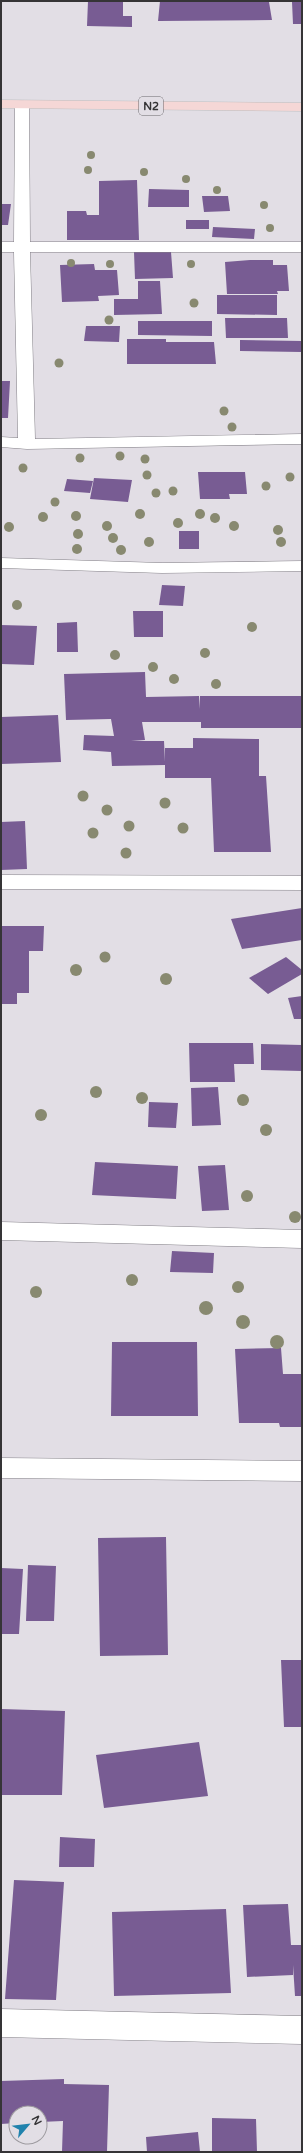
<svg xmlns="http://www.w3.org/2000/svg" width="303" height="2153" viewBox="0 0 303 2153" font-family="'Varela Round',sans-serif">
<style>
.building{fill:#785c93}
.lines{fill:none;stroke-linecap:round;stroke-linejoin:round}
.street-casing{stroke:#827f86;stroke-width:1}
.primary-casing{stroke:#bebebf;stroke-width:1}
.street{fill:#fff;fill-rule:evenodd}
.primary{fill:#f5d7d6;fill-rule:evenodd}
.tree{fill:#888970}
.labels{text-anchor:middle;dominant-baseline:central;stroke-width:4;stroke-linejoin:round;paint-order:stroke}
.shield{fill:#e2dee5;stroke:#69676a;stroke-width:1}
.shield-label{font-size:11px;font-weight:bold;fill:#353436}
</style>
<rect width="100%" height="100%" fill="#e2dee5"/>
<path class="building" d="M88 1H123V16H132V27L87 26Z
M160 1 269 2 272 20 158 21Z
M292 2H302V24H293Z
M137 180 139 240H67V211H86L87 215H99V181Z
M149 189 189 190V207H148Z
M202 196H228L230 211 204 212Z
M1 204H11L8 225H1Z
M186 220H209V229H186Z
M213 227 255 229 254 239 212 237Z
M134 252H171L173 278 135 279Z
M250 260H273V265H287L289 291H277L278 294H227L225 262Z
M94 264 95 270H117L119 295 98 296 99 301 62 302 60 265Z
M138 281H160L162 314 114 315V299H138Z
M217 295H277V315L217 314Z
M225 318H287L288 338H226Z
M138 321H212V336L138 335Z
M86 326H120L119 342 84 341Z
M127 339H166V342H214L216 364H127Z
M240 340 302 341V352L240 351Z
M1 381H10L8 418H1Z
M198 472H245L247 494H229L230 499H200Z
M94 478 132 480 128 502 90 499Z
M67 479 93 481 90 493 64 491Z
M179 531H199V549H179Z
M162 585 185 586 183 606 159 605Z
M133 611H163V637H134Z
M77 622 78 652H57V623Z
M1 625 37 626 34 665 1 664Z
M145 672 146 697 199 696 200 709V696H302V728H201V722H142L145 740 131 741H164L165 762V748H193V738L259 739V776H266L271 852H214L211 778H165V765L112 766 111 752 83 750 84 735 114 736 111 719 66 720 64 674Z
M58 715 61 762 1 764V717Z
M25 821 27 869 1 870V822Z
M302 908V940L242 949 231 919Z
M1 926H44L43 951H29V993H17V1004H1Z
M286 957 302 970V974L268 994 249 978Z
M302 996V1019H294L288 998Z
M189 1043H253L254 1064H234L235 1082H190Z
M261 1044 302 1045V1071L261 1070Z
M218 1087 221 1125 192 1126 191 1088Z
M149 1102 178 1103 176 1128 148 1127Z
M95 1162 178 1166 176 1199 92 1195Z
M225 1165 229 1210 202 1211 198 1166Z
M172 1251 214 1253 213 1273 170 1272Z
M112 1342H197L198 1416H111Z
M281 1348 283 1374H302V1427H280L279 1423H239L235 1349Z
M166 1537 168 1655 100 1656 98 1538Z
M28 1565 56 1566 54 1621H26Z
M1 1568 23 1569 19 1634H1Z
M281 1660H302V1727H284Z
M1 1709 65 1711 62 1795H1Z
M199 1742 208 1796 104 1808 96 1755Z
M60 1837 95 1839 94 1867H59Z
M14 1880 64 1882 56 2000 5 1999Z
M288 1904 291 1945H302V1996H295L293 1965V1975L247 1977 243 1905Z
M226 1909 231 1993 114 1996 112 1912Z
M64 2079V2084L109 2085 107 2152H62L63 2121 40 2122V2113H16V2123L1 2124V2081Z
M212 2118 256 2119 257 2152H212Z
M198 2132 200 2152H147L146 2137Z"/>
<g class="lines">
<defs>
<path id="street" d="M22 101 27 102 29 105 30 242H302V252H30L35 439 302 434V444L27 449 1 447V437L18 438 14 252H1V242H14L15 105 17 102Z
M1 558 162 563 302 561V571L162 573 1 568Z
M1 875 302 876V890L1 889Z
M1 1222 302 1230V1248L1 1240Z
M1 1458 302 1461V1481L1 1478Z
M1 2009 302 2016V2044L1 2037Z"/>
<path id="primary" d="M1 100 302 103V111L1 108Z"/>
</defs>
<use href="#street" class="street-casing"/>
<use href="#primary" class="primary-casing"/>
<use href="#street" class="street"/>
<use href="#primary" class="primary"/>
</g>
<g class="tree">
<circle cx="91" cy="155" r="4"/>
<circle cx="88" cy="170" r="4"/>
<circle cx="144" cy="172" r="4"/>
<circle cx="186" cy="179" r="4"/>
<circle cx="217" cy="190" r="4"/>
<circle cx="264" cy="205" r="4"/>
<circle cx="270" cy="228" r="4"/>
<circle cx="71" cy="263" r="4"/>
<circle cx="110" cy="264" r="4"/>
<circle cx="191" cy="264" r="4"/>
<circle cx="194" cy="303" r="4.5"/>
<circle cx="109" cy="320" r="4.5"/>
<circle cx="59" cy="363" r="4.5"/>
<circle cx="224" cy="411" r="4.5"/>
<circle cx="232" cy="427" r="4.5"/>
<circle cx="120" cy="456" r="4.5"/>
<circle cx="80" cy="458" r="4.5"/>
<circle cx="145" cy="459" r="4.5"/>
<circle cx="23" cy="468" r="4.5"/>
<circle cx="147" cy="475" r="4.5"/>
<circle cx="290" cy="477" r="4.5"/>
<circle cx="266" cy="486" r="4.5"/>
<circle cx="173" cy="491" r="4.5"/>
<circle cx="156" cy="493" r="4.5"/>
<circle cx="55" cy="502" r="4.5"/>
<circle cx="140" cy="514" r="5"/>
<circle cx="200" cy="514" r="5"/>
<circle cx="76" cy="516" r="5"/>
<circle cx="43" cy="517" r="5"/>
<circle cx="215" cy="518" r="5"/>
<circle cx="178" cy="523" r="5"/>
<circle cx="107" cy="526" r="5"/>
<circle cx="234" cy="526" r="5"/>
<circle cx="9" cy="527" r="5"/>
<circle cx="278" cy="530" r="5"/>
<circle cx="78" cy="534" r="5"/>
<circle cx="113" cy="538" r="5"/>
<circle cx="149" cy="542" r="5"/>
<circle cx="281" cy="542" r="5"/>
<circle cx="77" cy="549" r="5"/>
<circle cx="121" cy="550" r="5"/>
<circle cx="17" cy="605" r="5"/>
<circle cx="252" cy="627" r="5"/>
<circle cx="205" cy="653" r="5"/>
<circle cx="115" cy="655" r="5"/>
<circle cx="153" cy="667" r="5"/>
<circle cx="174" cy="679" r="5"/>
<circle cx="216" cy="684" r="5"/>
<circle cx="83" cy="796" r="5.5"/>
<circle cx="165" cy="803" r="5.5"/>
<circle cx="107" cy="810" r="5.5"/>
<circle cx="129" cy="826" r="5.5"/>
<circle cx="183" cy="828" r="5.5"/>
<circle cx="93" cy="833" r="5.5"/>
<circle cx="126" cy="853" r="5.5"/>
<circle cx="105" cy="957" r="5.5"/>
<circle cx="76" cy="970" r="6"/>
<circle cx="166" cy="979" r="6"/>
<circle cx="96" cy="1092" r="6"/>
<circle cx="142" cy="1098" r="6"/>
<circle cx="243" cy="1100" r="6"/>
<circle cx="41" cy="1115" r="6"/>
<circle cx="266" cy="1130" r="6"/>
<circle cx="247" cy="1196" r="6"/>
<circle cx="295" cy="1217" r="6"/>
<circle cx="132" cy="1280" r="6"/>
<circle cx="238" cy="1287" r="6"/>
<circle cx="36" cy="1292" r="6"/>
<circle cx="206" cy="1308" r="7"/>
<circle cx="243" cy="1322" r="7"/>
<circle cx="277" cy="1342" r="7"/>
</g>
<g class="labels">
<rect class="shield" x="139" y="97" width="24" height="18" rx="3"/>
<g class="shield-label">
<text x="151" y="106">N2</text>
</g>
</g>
<rect width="303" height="2153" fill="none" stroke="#353436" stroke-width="4"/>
<g transform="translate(28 2125) rotate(62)"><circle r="19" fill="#e2dee5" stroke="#9d9a9f"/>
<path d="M0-3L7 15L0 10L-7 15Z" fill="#2082ad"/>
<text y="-6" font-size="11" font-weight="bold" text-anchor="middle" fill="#353436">N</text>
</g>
</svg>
